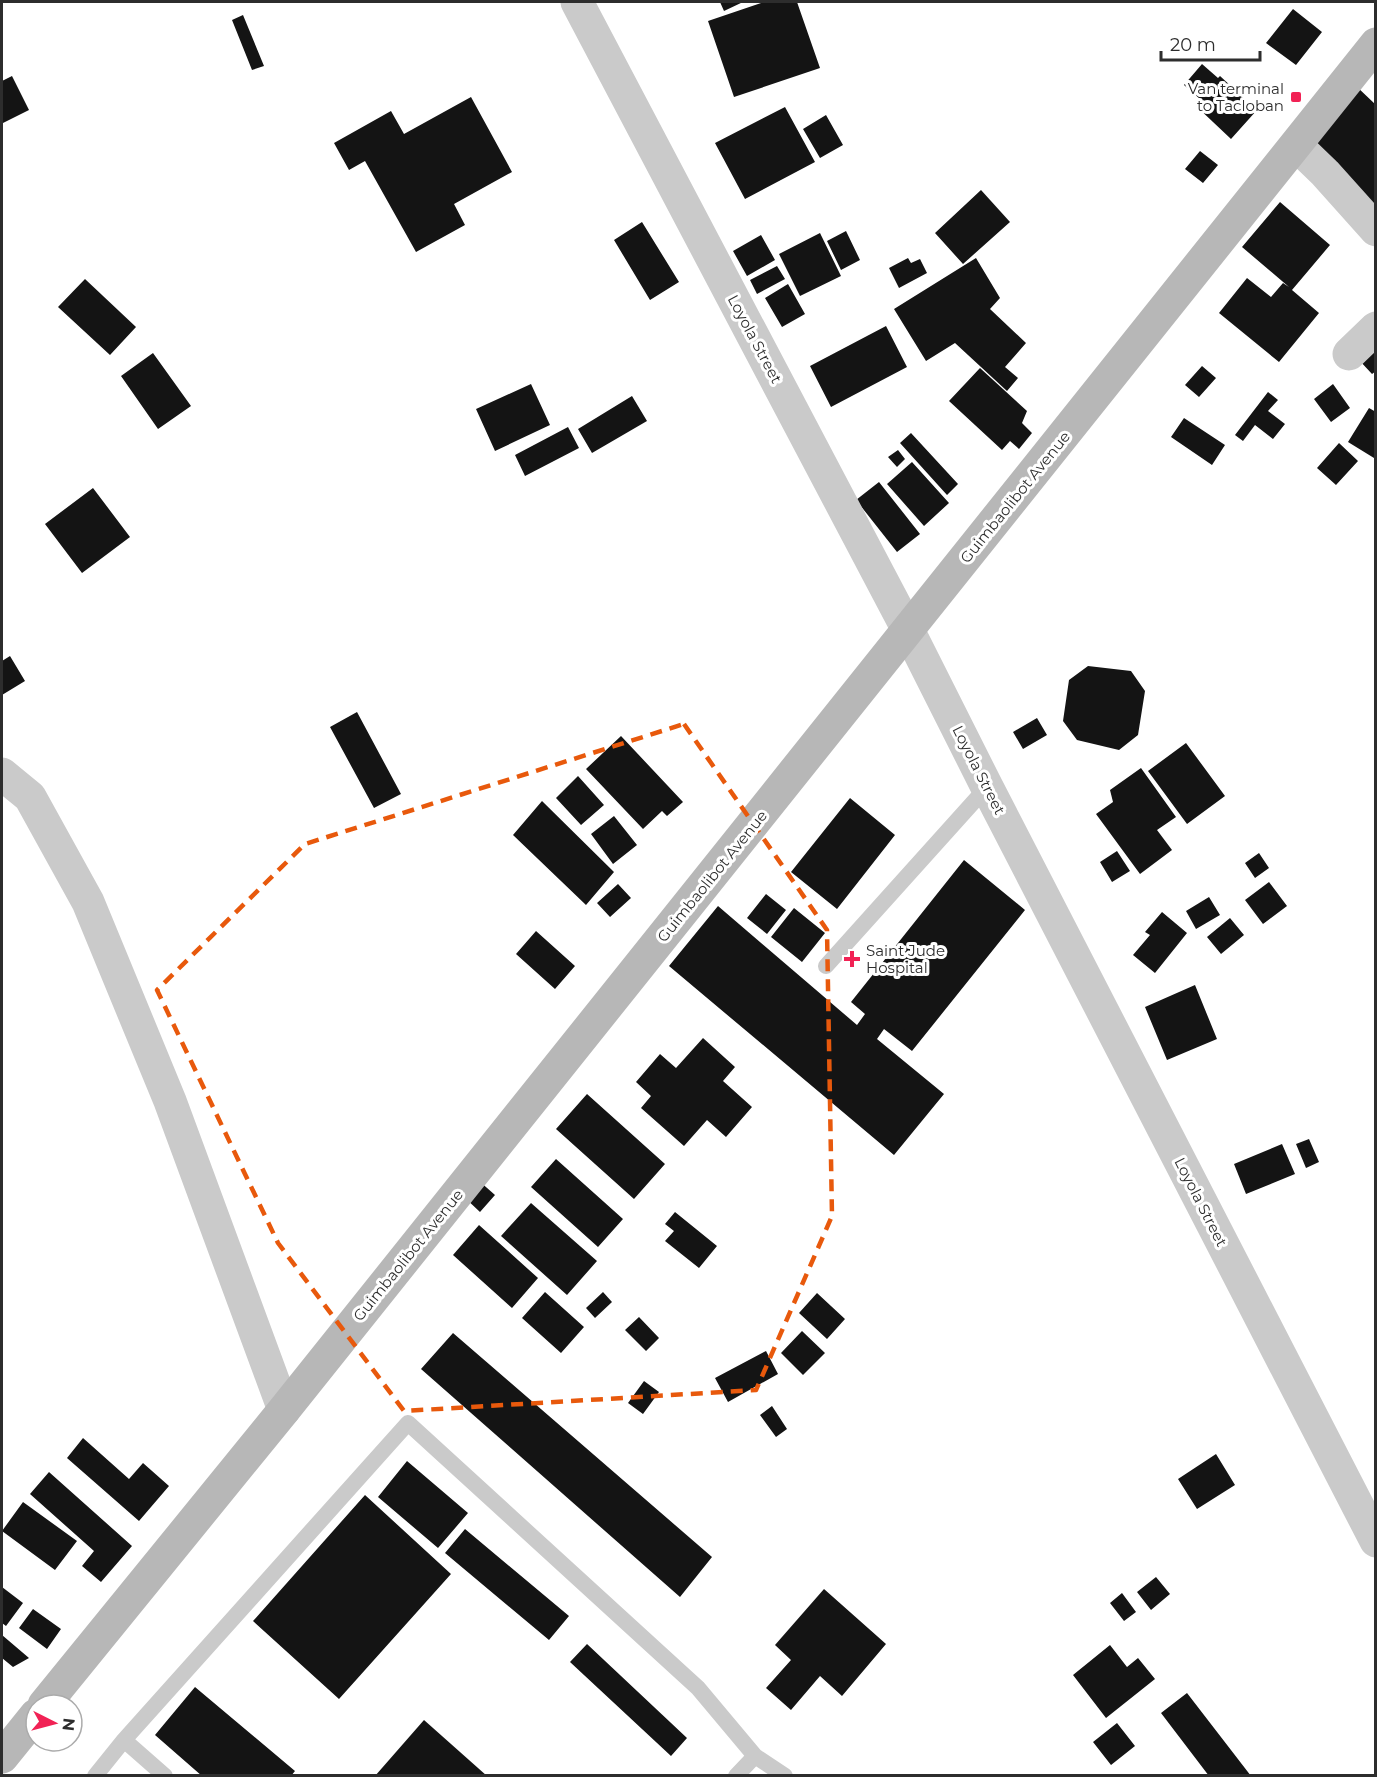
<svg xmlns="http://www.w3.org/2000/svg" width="1377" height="1777" viewBox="0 0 1377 1777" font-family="Montserrat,sans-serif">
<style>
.building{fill:#141414}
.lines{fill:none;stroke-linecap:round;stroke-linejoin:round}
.service{stroke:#cacaca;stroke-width:16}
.minor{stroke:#cacaca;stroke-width:33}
.tertiary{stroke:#cacaca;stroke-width:33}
.secondary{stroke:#b7b7b7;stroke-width:33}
.marked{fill:none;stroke:#e8590c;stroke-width:4.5;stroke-dasharray:12 8;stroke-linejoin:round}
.poi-dot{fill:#f12255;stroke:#fff;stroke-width:2}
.labels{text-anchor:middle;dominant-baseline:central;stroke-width:6;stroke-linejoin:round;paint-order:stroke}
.poi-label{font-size:15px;fill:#2d2d2d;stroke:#fff;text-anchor:end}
.street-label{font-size:15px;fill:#2d2d2d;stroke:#fff}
</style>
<rect width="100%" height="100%" fill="#fff"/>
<path class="building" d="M720 2H743L724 11Z
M764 2H797L820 68 734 97 708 21Z
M1293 9 1322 32 1296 65 1266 43Z
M243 15 264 66 252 70 232 20Z
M1202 64 1218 78 1220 76 1257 110 1231 139 1195 105 1200 99 1184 85Z
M12 76 29 110 3 123 2 119V81Z
M1355 85 1376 105V211L1302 140Z
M471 97 512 172 454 204 465 225 416 252 365 161 349 170 334 143 391 111 404 134Z
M785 107 815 162 745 199 715 143Z
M826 115 843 145 820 158 803 129Z
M1200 151 1218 165 1203 183 1185 169Z
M981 190 1010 222 963 264 935 233Z
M1280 202 1330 245 1292 290 1319 313 1279 362 1219 313 1247 278 1271 297 1283 283 1289 287 1242 247Z
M642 222 679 282 650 300 614 240Z
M846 231 860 260 841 270 827 241Z
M820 233 841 276 800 296 779 254Z
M761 235 775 260 747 276 733 251Z
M908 258 911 263 920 259 927 273 899 288 889 268Z
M976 258 1000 298 990 309 1026 343 1005 367 1018 378 1007 391 955 343 926 361 894 309Z
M777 266 785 279 757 294 750 280Z
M85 279 136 327 110 355 58 307Z
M788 284 805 314 782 327 765 298Z
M886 326 907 367 831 407 810 366Z
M1376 343V371L1372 374 1359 360Z
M153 353 191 406 158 429 121 376Z
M1202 366 1216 378 1199 397 1185 385Z
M980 368 1027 411 1022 423 1032 433 1019 449 1010 441 1002 450 949 401Z
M531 384 550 425 495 451 476 409Z
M1333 384 1350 408 1331 422 1314 399Z
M1268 392 1278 400 1268 411 1285 424 1273 439 1255 425 1243 441 1235 435Z
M632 396 647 421 592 453 578 429Z
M1369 408 1376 412V456L1374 458 1348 442Z
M1184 418 1225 445 1212 465 1171 437Z
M568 427 579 448 525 476 515 455Z
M911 433 958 484 947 495 900 443Z
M1339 443 1358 461 1336 485 1317 468Z
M898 450 905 459 897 467 888 457Z
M912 462 949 503 924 526 887 484Z
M879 482 920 534 897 552 856 500Z
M93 488 130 537 82 573 45 524Z
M10 656 25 681 2 695V661Z
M1088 666 1131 671 1145 691 1138 735 1119 750 1077 740 1063 721 1069 680Z
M357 712 401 794 374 808 330 727Z
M1037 718 1047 735 1023 749 1013 732Z
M621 736 683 802 667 816 662 811 643 829 586 769Z
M1186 743 1225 796 1187 824 1148 771Z
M1141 768 1176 817 1157 830 1172 850 1140 874 1096 814 1113 802 1110 790Z
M578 776 604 805 581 825 556 798Z
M850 798 895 835 837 909 791 872Z
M542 801 614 872 586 905 513 835Z
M614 816 637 845 613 864 591 834Z
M1117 851 1130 871 1112 882 1100 862Z
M1259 853 1269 868 1255 878 1245 863Z
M964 860 1025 910 912 1051 884 1029 877 1039 944 1094 894 1155 669 966 718 906 857 1025 865 1014 851 1002Z
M1269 882 1287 906 1263 924 1245 900Z
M618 884 631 898 610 917 597 903Z
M766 894 786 910 767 934 747 918Z
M1209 897 1220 915 1196 929 1186 911Z
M794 908 825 933 802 962 771 937Z
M1162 912 1187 933 1155 973 1133 955 1150 935 1145 932Z
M1230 918 1244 935 1221 954 1207 937Z
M536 931 575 966 555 989 516 954Z
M1195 985 1217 1039 1167 1060 1145 1007Z
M703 1038 735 1067 723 1081 752 1107 726 1137 707 1120 684 1146 641 1108 651 1096 636 1082 660 1054 676 1068Z
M587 1094 665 1164 634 1199 556 1129Z
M1309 1139 1319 1162 1306 1168 1296 1144Z
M1282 1144 1295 1174 1246 1194 1234 1164Z
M556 1159 623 1219 598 1247 531 1187Z
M478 1180 495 1195 480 1212 464 1197Z
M531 1203 597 1261 567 1295 501 1236Z
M675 1212 717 1246 699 1268 665 1241 674 1231 665 1224Z
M479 1225 538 1278 512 1308 453 1255Z
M545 1292 584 1327 561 1353 522 1318Z
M603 1292 612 1302 595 1318 586 1308Z
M817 1293 845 1319 827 1339 799 1313Z
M639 1317 659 1338 646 1351 625 1330Z
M802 1331 825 1353 803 1375 781 1353Z
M453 1333 712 1557 680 1597 421 1369Z
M766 1351 778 1374 728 1402 715 1378Z
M644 1381 659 1392 643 1414 628 1403Z
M772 1406 787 1429 776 1437 760 1415Z
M83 1438 129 1479 143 1463 169 1486 139 1521 67 1458Z
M1216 1454 1235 1485 1197 1509 1178 1479Z
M407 1461 468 1513 438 1548 378 1497Z
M49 1472 132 1546 101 1582 82 1566 94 1551 30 1494Z
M365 1495 451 1574 339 1699 253 1621Z
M23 1502 77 1541 55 1570 2 1531Z
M465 1529 569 1616 549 1640 445 1553Z
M1156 1577 1170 1594 1151 1610 1137 1592Z
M2 1587 23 1603 6 1626 2 1623Z
M824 1589 886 1644 842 1696 820 1676 791 1710 766 1688 791 1660 775 1645Z
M1122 1593 1136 1612 1124 1621 1110 1603Z
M33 1609 61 1629 47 1649 19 1628Z
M2 1635 29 1658 13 1667 2 1658Z
M587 1644 687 1738 671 1756 570 1662Z
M1110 1645 1127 1667 1138 1658 1155 1679 1106 1718 1073 1675Z
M195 1687 295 1771 291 1776H202L155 1735Z
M1187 1693 1251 1776H1209L1161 1713Z
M424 1720 487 1776H375Z
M1117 1723 1135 1746 1111 1765 1093 1742Z"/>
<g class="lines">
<path class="service" d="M826 966 987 787
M124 1740 165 1776
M95 1776 124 1740 408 1423 698 1688 755 1756 785 1776
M736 1776 755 1756"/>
<path class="minor" d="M1296 145 1325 173 1376 230
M1349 354 1376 328
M2 774 30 797 88 902 170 1101 284 1410"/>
<path class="tertiary" d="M577 2 908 630 987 787 1376 1541"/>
<path class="secondary" d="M44 1705 284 1410 1376 44
M2 1757 36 1715"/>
</g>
<path class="marked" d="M684 724 827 930 832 1216 756 1390 404 1411 278 1243 157 990 305 844Z"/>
<g class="poi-dot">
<rect x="1290" y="91" width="12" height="12" rx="3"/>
<path d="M849 950h6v6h6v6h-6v6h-6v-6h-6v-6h6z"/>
</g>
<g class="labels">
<g class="poi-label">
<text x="1284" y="88">Van terminal<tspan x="1284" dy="17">to Tacloban</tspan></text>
<text x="866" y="950" text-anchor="start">Saint Jude<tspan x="866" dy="17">Hospital</tspan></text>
</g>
<g class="street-label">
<text transform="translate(755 339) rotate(62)">Loyola Street</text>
<text transform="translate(1015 497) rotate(-51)">Guimbaolibot Avenue</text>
<text transform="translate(979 770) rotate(63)">Loyola Street</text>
<text transform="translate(712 876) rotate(-51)">Guimbaolibot Avenue</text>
<text transform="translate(1201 1202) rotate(63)">Loyola Street</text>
<text transform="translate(408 1255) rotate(-51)">Guimbaolibot Avenue</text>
</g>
</g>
<rect width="1377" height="1777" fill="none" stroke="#2d2d2d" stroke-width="6"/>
<g transform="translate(54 1723) rotate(96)"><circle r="28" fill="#ffffff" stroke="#ababab" stroke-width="1.5"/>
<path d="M0-4.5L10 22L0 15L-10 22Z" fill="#f12255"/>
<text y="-9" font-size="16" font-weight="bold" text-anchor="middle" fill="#2d2d2d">N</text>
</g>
<path d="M1161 51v9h99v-9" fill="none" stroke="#2d2d2d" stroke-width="3"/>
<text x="1170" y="51" font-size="18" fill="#2d2d2d" stroke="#ffffff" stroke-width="4.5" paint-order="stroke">20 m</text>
</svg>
